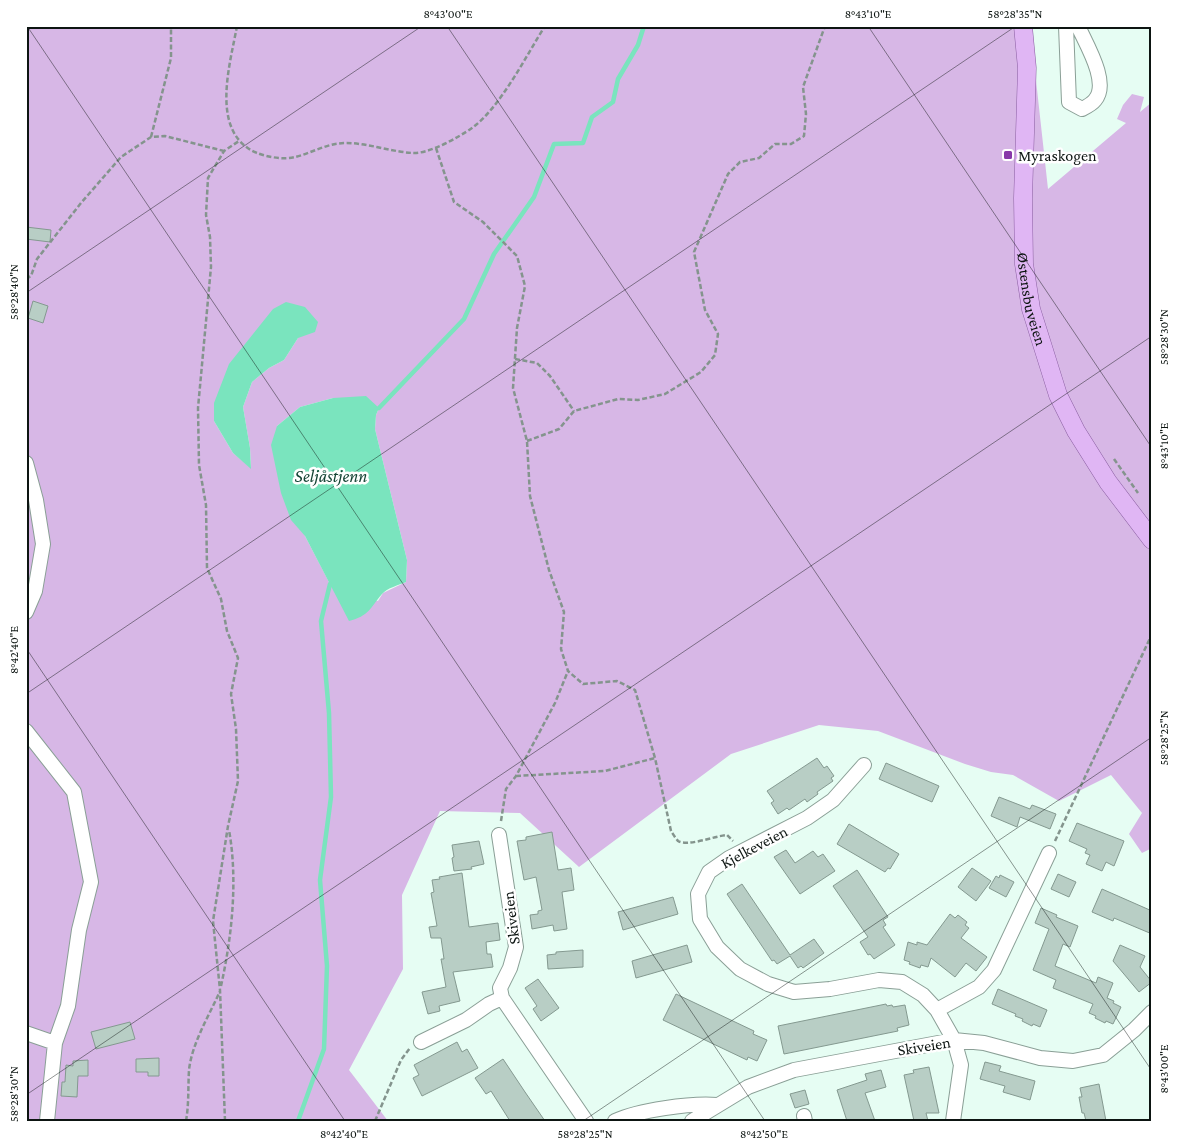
<svg xmlns="http://www.w3.org/2000/svg" width="1178" height="1147" viewBox="0 0 1178 1147" font-family="'Crimson Pro',serif">
<style>
.green{fill:#d7b7e6;fill-rule:evenodd}
.water{fill:#7ae4be}
.lines{fill:none;stroke-linecap:round;stroke-linejoin:round}
.stream{stroke:#7ae4be;stroke-width:4.5}
.building{fill:#b8cec5;stroke:#849990}
.minor-casing{stroke:#8a9f96;stroke-width:16}
.major-casing{stroke:#895ea0;stroke-width:19}
.path{stroke:#84948d;stroke-width:2.5;stroke-dasharray:5 2.5;stroke-linecap:butt}
.minor{stroke:#fff;stroke-width:14}
.major{stroke:#e0b6f4;stroke-width:18}
.ticks{fill:none;stroke:#0d1512;stroke-width:1;stroke-opacity:0.45}
.poi-dot{fill:#8839a9;stroke:#fff;stroke-width:2}
.labels{text-anchor:middle;dominant-baseline:central;stroke-width:5;stroke-linejoin:round;paint-order:stroke}
.poi-label{font-size:16px;fill:#0d1512;stroke:#fff;text-anchor:start}
.street-label{font-size:16px;fill:#0d1512;stroke:#fff}
.water-label{font-size:18px;font-style:italic;fill:#144334;stroke:#fff}
.neatline{fill:none;stroke:#0d1512;stroke-width:2}
.ticks-label{font-size:12px;text-anchor:middle;fill:#0d1512}
</style>
<rect width="100%" height="100%" fill="#e6fdf3"/>
<path class="green" d="M26 26H1030L1048 189 1126 123 1117 119 1123 105 1132 94 1144 97 1140 112 1152 102V848L1142 853 1129 834 1142 813 1111 775 1059 801 1013 775 991 772 965 764 878 731 819 725 731 754 579 867 520 813 440 811 402 895 403 969 349 1070 388 1121H26ZM305 307 298 338 284 360 269 368 252 382 243 407 250 448 251 468 233 453 214 421ZM333 398 379 408 376 415 375 429 407 560 406 582 383 593 378 601 330 584 305 536 277 426 300 407Z"/>
<path class="water" d="M286 302 305 307 318 322 315 332 298 338 284 360 269 368 252 382 243 407 250 448 251 469 233 453 214 421V403L229 364 273 309Z
M366 396 379 408 376 415 375 429 407 560 406 582C399 585 387 588 382 594 370 608 369 616 349 621L305 536 291 520 281 493 271 445 277 426 300 407 333 398Z"/>
<g class="lines">
<path class="stream" d="M379 408 464 319 494 254 534 197 554 144 583 143 592 117 613 102 618 79 638 45 644 26
M298 1121 324 1049 327 966 320 880 331 797 329 713 321 621 330 584"/>
</g>
<path class="building" d="M26 227 51 230 50 242 26 239Z
M33 301 48 306 43 323 28 318Z
M817 758 824 768 827 766 834 776 831 778 833 781 817 792 818 794 807 802 805 799 789 810 787 808 778 814 771 803 774 801 767 791Z
M886 763 939 786 932 802 879 779Z
M999 797 1030 809 1032 805 1056 814 1050 829 1020 817 1017 827 991 816Z
M1077 823 1124 841 1114 866 1106 862 1102 871 1086 864 1090 855 1085 853 1087 849 1069 841Z
M849 824 899 854 890 869 888 868 885 872 837 844Z
M552 832 558 870 571 868 574 890 562 892 567 929 554 931 553 925 532 929 530 915 538 914V911L542 910 536 877 524 880 517 841 526 840V837Z
M479 841 484 864 471 867 472 869 454 871 452 858 454 857 452 845Z
M786 850 795 863 813 851 818 857 823 854 835 871 800 894 774 857Z
M972 868 991 881 976 901 958 887Z
M857 870 888 917 883 920 886 925 883 927 895 945 874 959 870 954 868 955 860 942 868 937 833 886Z
M462 873 469 927 498 923 500 940 486 942 487 954H491L493 967 453 972 460 1001 439 1006 440 1011 428 1014 422 992 446 987 441 959H444L441 938H431L429 927 437 926 431 893 434 892 432 880 440 879 439 877Z
M1058 874 1076 882 1069 897 1051 889Z
M1000 875 1014 882 1006 897 989 888 996 876 999 878Z
M742 884 790 955 814 939 824 953 803 968 801 966 798 968 790 956 777 964 774 960 772 961 727 894Z
M1102 889 1152 911V934L1114 918 1113 921 1092 912Z
M673 897 678 914 623 930 618 912Z
M1041 908 1057 915 1056 917 1078 926 1070 947 1063 944 1055 966 1096 983 1098 977 1113 983 1107 998 1114 1001 1113 1003 1121 1007 1113 1024 1106 1021 1105 1023 1095 1018 1096 1016 1089 1013 1093 1004 1053 988 1056 980 1033 970 1049 929 1035 923Z
M950 914 955 918 958 915 967 922 965 925 969 928 961 938 987 957 976 971 966 963 955 977 931 958 928 967 921 965 920 968 909 964 910 962 904 960 908 942 917 945V942L927 945Z
M687 945 692 962 636 978 632 961Z
M1120 945 1145 956 1140 967 1152 982 1139 992 1113 961Z
M583 950V967L548 969 547 955 556 954V952Z
M538 979 559 1008 541 1021 533 1009 537 1006 525 988Z
M998 989 1047 1010 1040 1027 1033 1024 1032 1026 1022 1021 1023 1019 1015 1016 1016 1014 992 1004Z
M676 994 754 1031 753 1034 767 1040 757 1061 748 1057 747 1060 663 1020Z
M886 1004 887 1006 892 1005 893 1007 905 1005 909 1025 897 1028 898 1031 784 1054 778 1026Z
M130 1022 135 1039 96 1049 91 1032Z
M457 1042 462 1052 467 1049 478 1068 422 1096 413 1078 419 1075 414 1065Z
M159 1058V1076H148V1072H136V1059Z
M503 1059 525 1092 545 1121H510L491 1091 486 1094 475 1078Z
M88 1060V1076H78L77 1097 61 1096 62 1082H65L66 1065 73 1066V1061Z
M985 1062 1001 1066 999 1071 1035 1081 1030 1100 1003 1092 1005 1086 980 1079Z
M929 1067 939 1113H926L928 1121H914L904 1075 914 1073 913 1070Z
M881 1070 886 1087 865 1093 875 1121H847L837 1090 867 1080 865 1074Z
M1099 1084 1106 1121H1086L1084 1113H1082L1079 1097H1082L1080 1088Z
M805 1090 809 1104 795 1108 790 1094Z"/>
<g class="lines">
<defs>
<path id="minor" d="M1066 26 1069 102 1082 109C1086 107 1092 104 1095 100 1110 83 1086 44 1078 26
M26 463 36 500 43 544 35 591 26 612
M26 731 74 792 91 882 79 930 68 1006 55 1043 47 1121
M864 765 833 800 807 818 729 858 709 872 698 894 700 919 717 947 740 969 768 984 794 992 830 989 879 980 902 982 923 995 937 1010 954 1040 961 1065 953 1121
M499 835 516 947 510 968 500 988 502 998 586 1121
M937 1010 979 987 994 970 1049 853
M26 1033 55 1043
M421 1042 466 1020 489 1004 502 998
M804 1116 805 1121
M615 1121C639 1110 690 1103 717 1105
M692 1121 748 1087 794 1070 954 1040 984 1043 1040 1058 1073 1061 1103 1055 1134 1030 1152 1012"/>
<g id="major">
<path id="s1" d="M1023 26 1027 68 1023 198 1024 264 1031 309 1058 395 1076 431 1108 482 1152 540"/>
</g>
</defs>
<use href="#minor" class="minor-casing"/>
<use href="#major" class="major-casing"/>
<path class="path" d="M237 26C230 65 209 133 257 153 267 157 284 160 295 157 312 153 327 143 346 143 368 143 392 152 413 153 429 154 459 137 472 128 500 108 526 56 545 26
M151 137 171 58V26
M436 148 454 202 483 222 517 256 525 286 517 328 513 388 527 441 530 496 549 570 564 612 561 649 568 671 583 684 617 681 635 690 655 758 671 831C673 834 676 839 678 841 688 847 714 836 727 835L733 841
M26 279 31 276 37 259 81 203 121 157 151 137 165 136 224 151
M515 359 537 363 550 376 574 411
M527 441 559 429 574 411 618 399 638 400 665 394 701 372 715 355 718 334 705 310 694 252 728 174 740 162 759 158 775 144H791L804 136 806 114 803 87 825 26
M1114 459 1138 493
M516 776 605 771 655 758
M501 821 506 789 516 776 555 703 568 671
M1055 841 1152 634
M221 986C232 936 238 880 229 830
M186 1121C189 1104 188 1087 189 1070 192 1043 209 1016 220 991
M225 1121 220 990 213 921 228 826 238 781 236 729 231 694 238 658 227 631 221 599 207 568 206 505 199 465 198 408 211 267 210 237 206 215 208 178 224 151 239 141
M375 1121 401 1060 410 1048"/>
<use href="#minor" class="minor"/>
<use href="#major" class="major"/>
</g>
<path class="ticks" d="M27 26 765 1121M447 26 1152 1071M868 26 1152 448M26 293 422 26M26 648 345 1121M26 694 1016 26M26 1095 1152 336M583 1121 1152 737"/>
<rect class="poi-dot" x="1003" y="150" width="10" height="10" rx="2.5"/>
<g class="labels">
<g class="poi-label">
<text x="1018" y="155">Myraskogen</text>
</g>
<g class="street-label">
<text stroke="none"><textPath href="#s1" startOffset="274">Østensbuveien</textPath></text>
<text transform="translate(754 847) rotate(-28)">Kjelkeveien</text>
<text transform="translate(511 918) rotate(-97)">Skiveien</text>
<text transform="translate(924 1046) rotate(-9)">Skiveien</text>
</g>
<g class="water-label">
<text x="331" y="476">Seljåstjenn</text>
</g>
</g>
<rect width="1178" height="1147" fill="none" stroke="#ffffff" stroke-width="55"/>
<rect x="28" y="28" width="1122" height="1092" class="neatline"/>
<g class="ticks-label">
<text x="448" y="18">8°43'00"E</text>
<text x="868" y="18">8°43'10"E</text>
<text x="1015" y="18">58°28'35"N</text>
<text transform="translate(14 292) rotate(-90)" y="4">58°28'40"N</text>
<text transform="translate(1164 337) rotate(-90)" y="4">58°28'30"N</text>
<text transform="translate(1164 446) rotate(-90)" y="4">8°43'10"E</text>
<text transform="translate(14 650) rotate(-90)" y="4">8°42'40"E</text>
<text transform="translate(1164 738) rotate(-90)" y="4">58°28'25"N</text>
<text transform="translate(1164 1069) rotate(-90)" y="4">8°43'00"E</text>
<text transform="translate(14 1094) rotate(-90)" y="4">58°28'30"N</text>
<text x="344" y="1138">8°42'40"E</text>
<text x="585" y="1138">58°28'25"N</text>
<text x="764" y="1138">8°42'50"E</text>
</g>
</svg>
